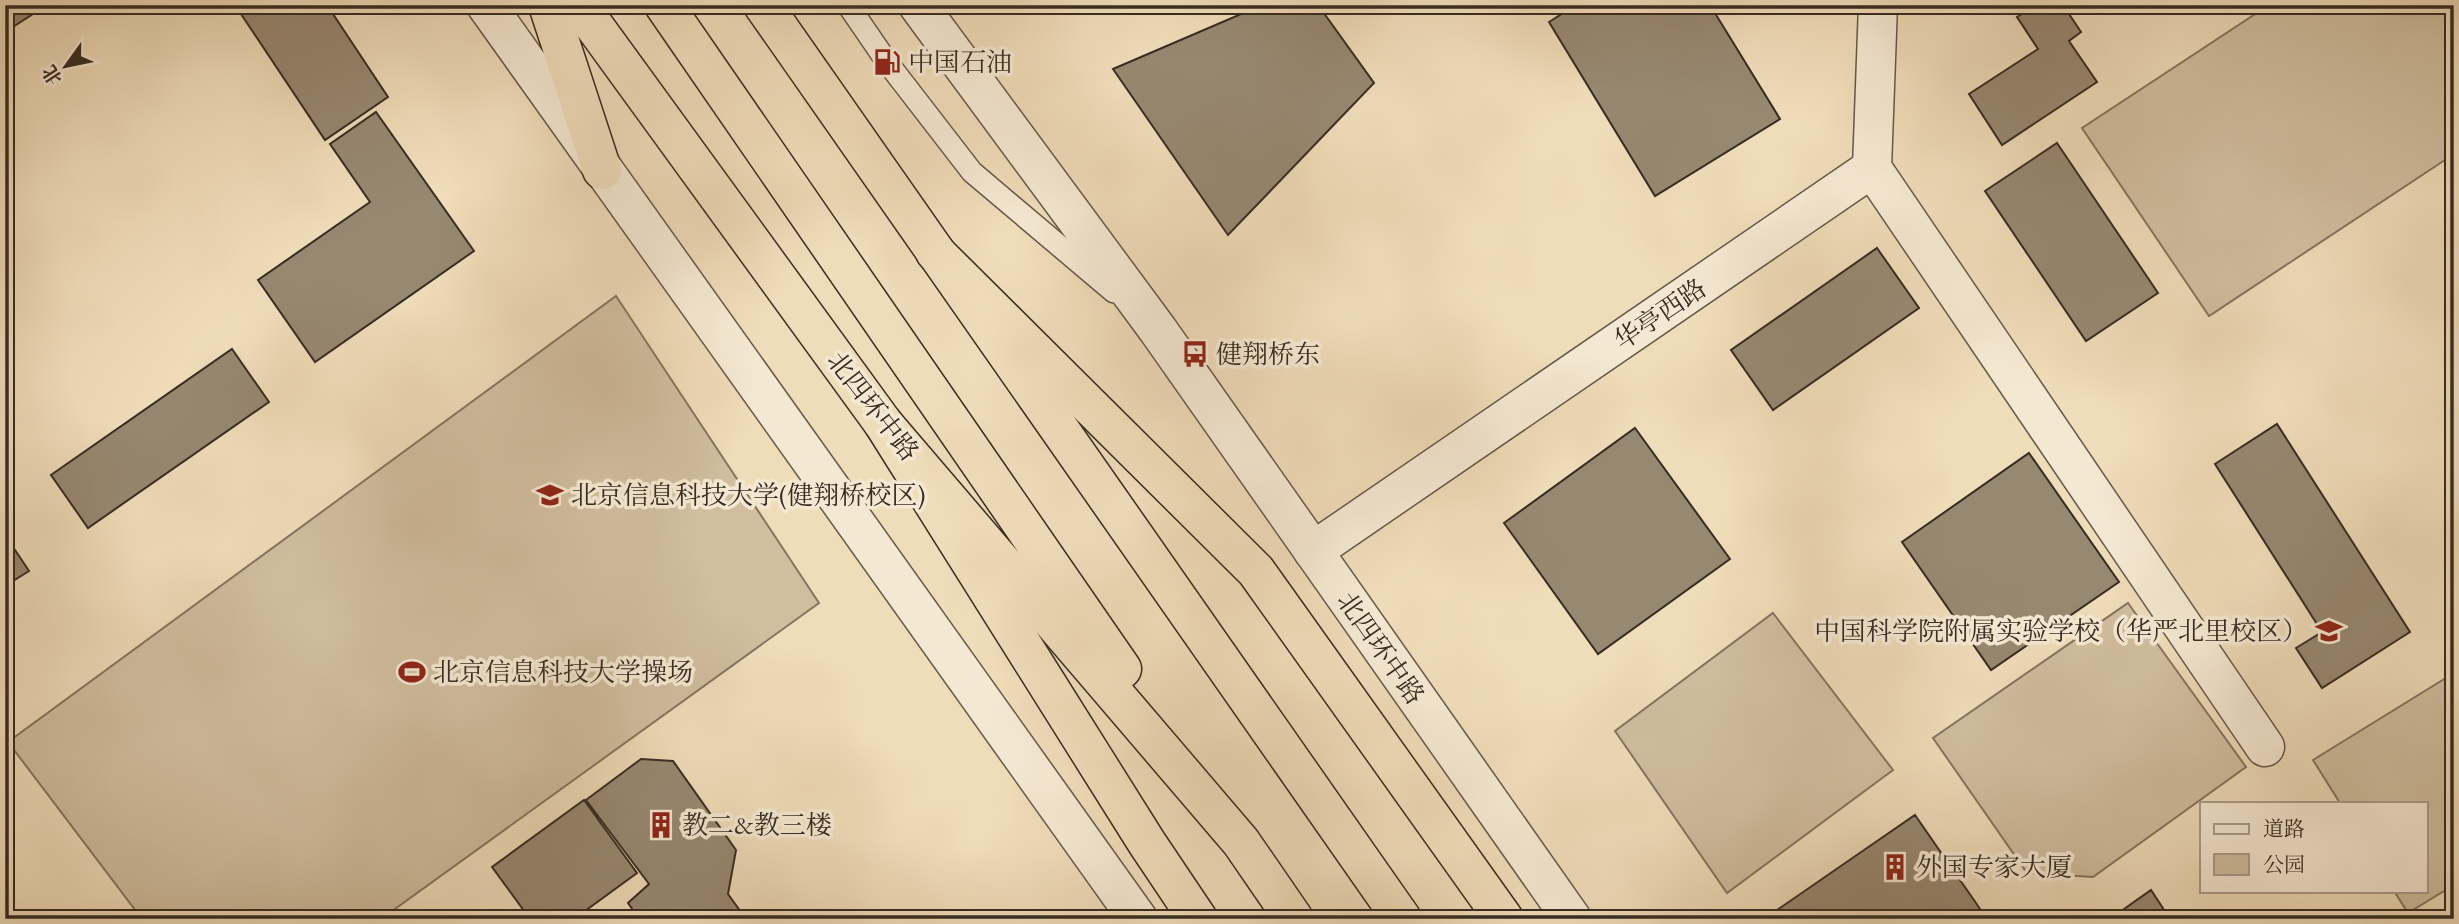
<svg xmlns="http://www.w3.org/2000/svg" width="2459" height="924" viewBox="0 0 2459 924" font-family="'EB Garamond','Noto Serif SC',serif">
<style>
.green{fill:#d0be9f;stroke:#847560;stroke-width:2}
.building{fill:#978871;stroke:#372c22;stroke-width:2}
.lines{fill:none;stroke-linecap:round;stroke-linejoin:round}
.service-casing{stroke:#655848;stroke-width:24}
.minor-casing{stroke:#655848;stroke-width:41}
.tertiary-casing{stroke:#655848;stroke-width:41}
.trunk-casing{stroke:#372c22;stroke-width:41}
.motorway-casing{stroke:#372c22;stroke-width:41}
.service{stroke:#f5e8d2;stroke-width:21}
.minor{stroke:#f5e8d2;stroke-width:38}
.tertiary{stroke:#f5e8d2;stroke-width:38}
.trunk{stroke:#efdcb9;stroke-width:38}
.motorway{stroke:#efdcb9;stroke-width:38}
.labels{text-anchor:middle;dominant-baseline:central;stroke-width:7;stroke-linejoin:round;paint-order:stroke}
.poi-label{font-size:26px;fill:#372c22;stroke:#f5e8d2;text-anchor:start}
.street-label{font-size:26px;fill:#372c22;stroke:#f5e8d2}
</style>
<rect width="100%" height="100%" fill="#efdcb9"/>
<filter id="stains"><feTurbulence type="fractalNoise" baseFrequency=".00286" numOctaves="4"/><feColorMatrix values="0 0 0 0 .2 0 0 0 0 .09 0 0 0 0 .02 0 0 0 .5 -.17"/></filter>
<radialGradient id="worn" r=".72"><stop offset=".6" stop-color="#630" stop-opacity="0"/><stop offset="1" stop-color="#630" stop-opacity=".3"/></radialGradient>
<path class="green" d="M2269 5H2454V154L2209 316 2082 128Z
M616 296 819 603 381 919H142L8 742Z
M2128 603 2246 767 2093 877 2027 873 1933 738Z
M1773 613 1893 770 1727 893 1615 731Z
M2454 673V885L2408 913 2394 891H2426V803H2340L2313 760Z"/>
<path class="building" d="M5 5H47L5 32Z
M235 5H327L388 97 325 140Z
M1262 5H1318L1374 83 1228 235 1113 69Z
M1576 5H1710L1780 119 1655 196 1549 22Z
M2023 5H2063L2081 32 2069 41 2097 82 2002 145 1969 94 2038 49 2017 17 2027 11Z
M376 112 474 251 315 362 258 280 370 202 330 144Z
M2057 143 2158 293 2086 341 1985 191Z
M1877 248 1919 308 1773 410 1731 350Z
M232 349 269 402 88 528 51 475Z
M2277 424 2410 632 2322 688 2296 648 2322 632 2215 464Z
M1635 428 1730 559 1598 654 1504 523Z
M2029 453 2119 582 1991 670 1902 542Z
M5 535 29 571 5 586Z
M641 759 673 761 736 850 728 894 746 919H639L628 903 649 884 586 800Z
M584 800 637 873 574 919H530L492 867Z
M1915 815 1987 919H1764Z
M2151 890 2170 919H2110Z"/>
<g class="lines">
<defs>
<path id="service" d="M848 5 887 62 972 172 1114 292"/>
<path id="minor" d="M1872 168 2265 747
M1872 168 1878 5
M1313 551 1872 168"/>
<path id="tertiary" d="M486 5 1138 919
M918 5 1158 330 1572 919"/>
<path id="trunk" d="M548 5 602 170
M579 5 883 423 1241 842 1294 919
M664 5 1122 669
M763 5 1402 919"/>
<path id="motorway" d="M935 252 1256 571 1504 919
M883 423 1147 843 1198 919"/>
</defs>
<use href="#service" class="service-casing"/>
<use href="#minor" class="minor-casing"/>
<use href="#tertiary" class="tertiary-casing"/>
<use href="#trunk" class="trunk-casing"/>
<use href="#motorway" class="motorway-casing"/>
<use href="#service" class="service"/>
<use href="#minor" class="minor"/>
<use href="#tertiary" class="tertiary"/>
<use href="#trunk" class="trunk"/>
<use href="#motorway" class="motorway"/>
</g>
<defs>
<symbol id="fuel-bare" viewBox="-9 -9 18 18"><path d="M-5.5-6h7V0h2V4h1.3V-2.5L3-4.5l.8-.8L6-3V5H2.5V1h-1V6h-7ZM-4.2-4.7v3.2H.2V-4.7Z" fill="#8f2418" stroke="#f5e8d2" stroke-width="2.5" paint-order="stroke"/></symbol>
<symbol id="bus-bare" viewBox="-9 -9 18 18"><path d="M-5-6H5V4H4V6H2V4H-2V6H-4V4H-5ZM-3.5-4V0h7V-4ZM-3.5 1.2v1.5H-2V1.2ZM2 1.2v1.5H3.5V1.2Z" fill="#8f2418" stroke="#f5e8d2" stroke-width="2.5" paint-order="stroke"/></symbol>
<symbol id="university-bare" viewBox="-9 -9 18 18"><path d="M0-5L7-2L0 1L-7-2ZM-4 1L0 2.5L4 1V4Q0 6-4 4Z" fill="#8f2418" stroke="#f5e8d2" stroke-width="2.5" paint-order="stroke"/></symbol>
<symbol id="school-bare" viewBox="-9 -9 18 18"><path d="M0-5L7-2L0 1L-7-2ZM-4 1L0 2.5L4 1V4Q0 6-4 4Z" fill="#8f2418" stroke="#f5e8d2" stroke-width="2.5" paint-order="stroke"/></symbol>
<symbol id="stadium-bare" viewBox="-9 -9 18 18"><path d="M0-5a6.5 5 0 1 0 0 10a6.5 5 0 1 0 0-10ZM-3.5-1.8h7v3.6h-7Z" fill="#8f2418" stroke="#f5e8d2" stroke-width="2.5" paint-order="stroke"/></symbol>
<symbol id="building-bare" viewBox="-9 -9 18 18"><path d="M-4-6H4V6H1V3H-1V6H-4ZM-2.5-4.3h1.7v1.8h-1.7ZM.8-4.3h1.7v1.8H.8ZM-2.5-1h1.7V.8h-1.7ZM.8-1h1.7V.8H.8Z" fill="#8f2418" stroke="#f5e8d2" stroke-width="2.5" paint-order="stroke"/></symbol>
</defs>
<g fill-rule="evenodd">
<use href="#fuel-bare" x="868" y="43" width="38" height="38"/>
<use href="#bus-bare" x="1176" y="335" width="38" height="38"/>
<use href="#university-bare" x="531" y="476" width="38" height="38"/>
<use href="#school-bare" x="2310" y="612" width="38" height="38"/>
<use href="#stadium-bare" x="393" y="653" width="38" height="38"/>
<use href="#building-bare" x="642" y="806" width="38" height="38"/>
<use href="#building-bare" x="1876" y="848" width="38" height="38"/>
</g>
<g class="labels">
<g class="poi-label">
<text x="908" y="62">中国石油</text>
<text x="1216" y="354">健翔桥东</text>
<text x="571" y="495">北京信息科技大学(健翔桥校区)</text>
<text x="2308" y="631" text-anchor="end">中国科学院附属实验学校（华严北里校区）</text>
<text x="433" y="672">北京信息科技大学操场</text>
<text x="682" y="825">教二&amp;教三楼</text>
<text x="1916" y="867">外国专家大厦</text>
</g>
<g class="street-label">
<text transform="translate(1660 314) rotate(-34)">华亭西路</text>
<text transform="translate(873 406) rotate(52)">北四环中路</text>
<text transform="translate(1381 648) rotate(55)">北四环中路</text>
</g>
</g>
<rect width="2459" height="924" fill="none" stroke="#efdcb9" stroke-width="28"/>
<rect x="7" y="7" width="2445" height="910" fill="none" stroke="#372c22" stroke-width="3.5"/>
<rect x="14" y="14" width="2431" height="896" fill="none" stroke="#372c22" stroke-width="2"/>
<rect x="2200" y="802" width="228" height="91" fill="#f5e8d2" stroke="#a99d8c" stroke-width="2"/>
<rect x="2214" y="824" width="35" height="10" fill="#f5e8d2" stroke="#a99d8c" stroke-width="2"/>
<text x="2263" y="836" font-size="21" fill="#372c22">道路</text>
<rect x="2214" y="854" width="35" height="21" fill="#d0be9f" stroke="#a99d8c" stroke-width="2"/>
<text x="2263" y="872" font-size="21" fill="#372c22">公园</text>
<g transform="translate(66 66) rotate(237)" stroke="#f5e8d2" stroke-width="5" paint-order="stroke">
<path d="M0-5L12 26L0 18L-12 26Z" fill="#372c22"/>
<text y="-10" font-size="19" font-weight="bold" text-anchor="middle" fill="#372c22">北</text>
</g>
<rect width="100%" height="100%" filter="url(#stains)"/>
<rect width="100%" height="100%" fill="url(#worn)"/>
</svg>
